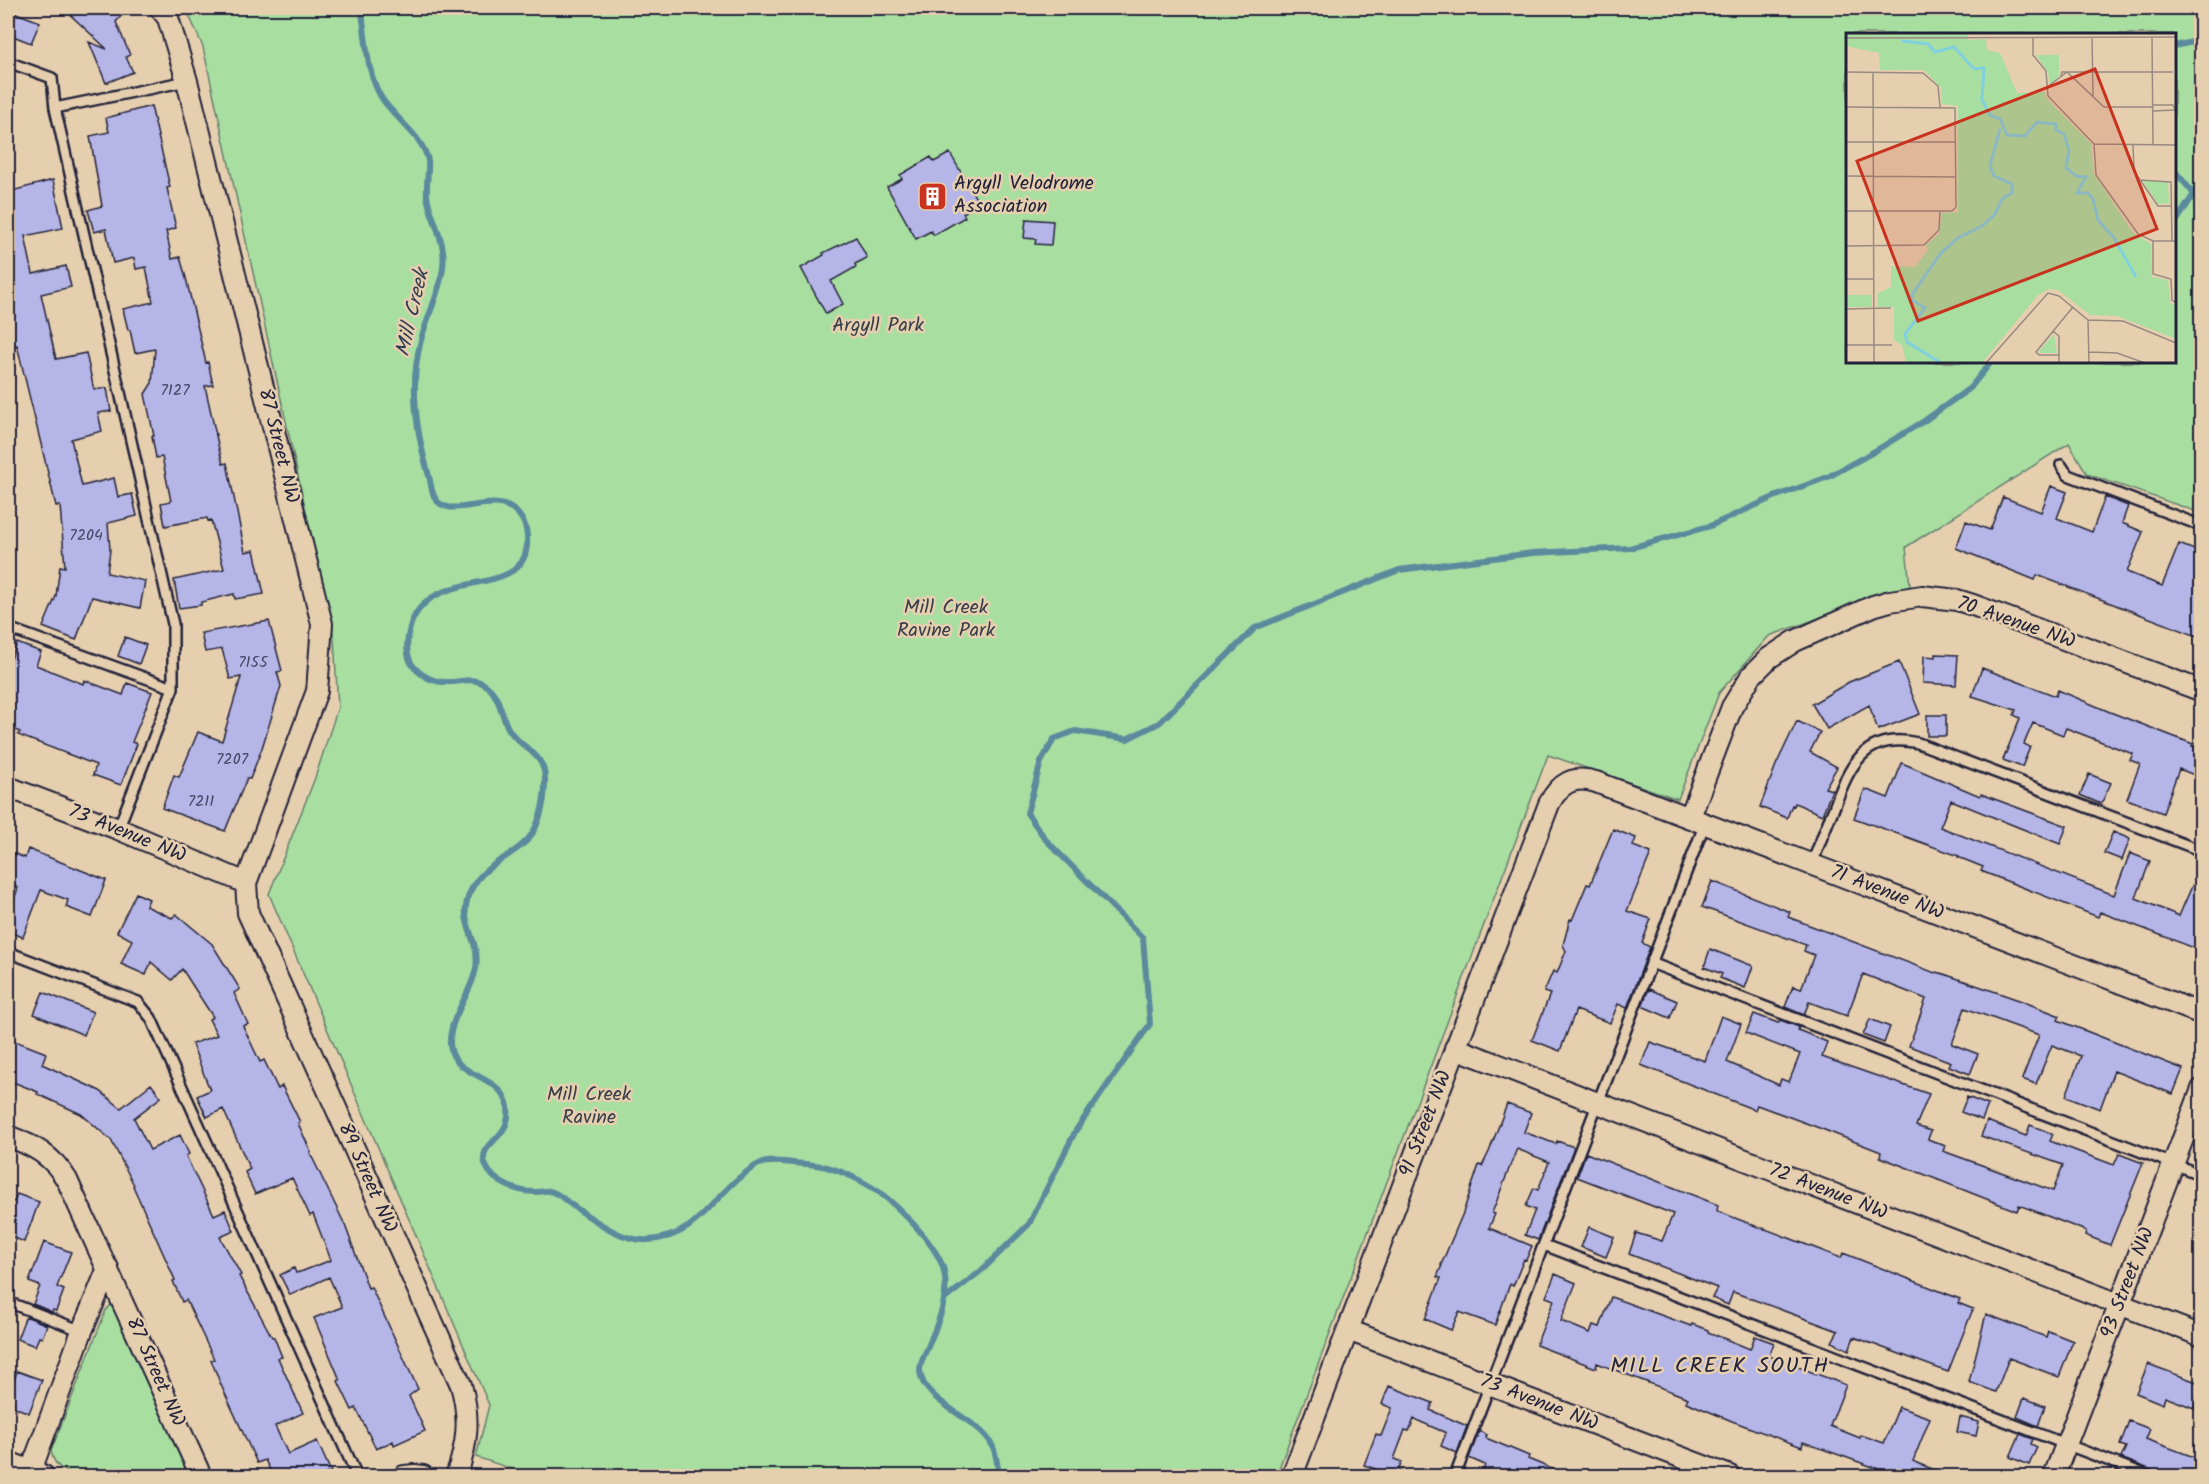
<svg xmlns="http://www.w3.org/2000/svg" width="2209" height="1484" viewBox="0 0 2209 1484" font-family="Kalam,sans-serif">
<style>
.green{fill:#a8dea0;stroke:#65806e;stroke-width:1.5;fill-rule:evenodd}
.lines{fill:none;stroke-linecap:round;stroke-linejoin:round}
.stream{stroke:#5b8a9d;stroke-width:6}
.building{fill:#b5b5e7;stroke:#22223b;stroke-width:1.5}
.lane-casing{stroke:#22223b;stroke-width:14}
.street-casing{stroke:#22223b;stroke-width:24}
.lane{stroke:#e6cfaf;stroke-width:9}
.street{stroke:#e6cfaf;stroke-width:20}
.labels{text-anchor:middle;dominant-baseline:central;stroke-width:5;stroke-linejoin:round;paint-order:stroke}
.number-label{font-size:16px;fill:#474766}
.poi-label{font-size:20px;fill:#22223b;stroke:#e6cfaf;text-anchor:start}
.park-label{font-size:20px;fill:#363e4a;stroke:#e6cfaf}
.street-label{font-size:20px;fill:#22223b;stroke:#e6cfaf}
.water-label{font-size:21px;font-style:italic;fill:#303c53;stroke:#e6cfaf}
.quarter-label{font-size:22px;letter-spacing:1.5px;fill:#22223b;stroke:#e6cfaf}
.inset-river{fill:none;stroke:#81d0de;stroke-width:3}
.inset-road{fill:none;stroke:#988a81;stroke-width:1.5}
.view{fill:#c8321e;fill-opacity:0.15;stroke:#c8321e;stroke-width:3}
.inset-edge{fill:none;stroke:#22223b;stroke-width:3}
</style>
<rect width="100%" height="100%" fill="#e6cfaf"/>
<filter id="ink" filterUnits="userSpaceOnUse"><feTurbulence type="fractalNoise" baseFrequency=".0167" numOctaves="2"/><feDisplacementMap in="SourceGraphic" scale="12" xChannelSelector="R" yChannelSelector="G"/><feConvolveMatrix kernelMatrix="1 2 1 2 8 2 1 2 1" color-interpolation-filters="sRGB"/></filter>
<g filter="url(#ink)">
<path class="green" d="M186 8H2201V513L2087 474 2069 443 1906 547 1910 586 1769 636 1719 693 1678 799 1548 755 1276 1476H534L476 1457 489 1405 269 894 315 778 338 707 334 638 203 47ZM1848 34H2174V362H1848Z
M111 1305 116 1308 190 1476H80C64 1471 55 1469 51 1451L106 1310Z"/>
<g class="lines">
<path class="stream" d="M361 8C367 37 365 70 381 97 393 117 424 137 428 161 429 169 426 185 427 196 430 215 441 232 443 251 447 277 428 314 421 340 409 384 416 432 429 476 431 483 431 491 435 498 450 524 496 486 519 515 525 523 526 527 527 536 532 604 433 562 411 624 408 634 405 647 409 658 413 671 430 682 445 682 461 683 474 675 488 687 500 697 501 715 508 728 520 750 546 751 545 782 545 803 539 832 522 845 503 861 483 866 471 890 455 922 481 938 476 968 472 993 449 1017 450 1043 451 1079 503 1073 508 1107 512 1141 475 1142 486 1166 493 1183 518 1192 535 1192 547 1192 545 1188 557 1194 564 1198 569 1204 576 1208 596 1221 623 1242 648 1240 694 1238 708 1204 740 1177 744 1174 754 1166 759 1164 769 1160 782 1162 793 1163 804 1164 816 1164 827 1167 844 1172 865 1182 879 1192 900 1208 938 1246 944 1271 950 1298 937 1325 927 1349 924 1355 920 1364 920 1371 922 1402 976 1417 991 1443 997 1453 997 1465 999 1476
M2174 46 2202 40
M2174 170 2194 194 2174 225
M945 1299 982 1270 1029 1224 1076 1130 1150 1024 1143 938 1046 840 1027 813 1041 762 1054 739 1075 731 1127 739 1159 723 1255 628 1399 570 1533 553 1630 548 1710 526 1774 497 1828 477 1875 451 1924 421 1970 388 1991 362"/>
</g>
<path class="building" d="M63 8H114L122 15 116 22 130 55 126 57 133 72 106 83 89 42 107 49Z
M16 13 40 22 31 43 8 34Z
M151 106 170 187 167 188 176 228 166 231 172 259 180 257 186 278 206 363 208 362 213 385 205 386 219 449 223 464 227 463 245 552 254 550 264 594 235 599 234 594 201 602V605L179 608 174 580 224 569 211 520 208 521 207 518 165 526 161 503 171 501 162 457 156 458 152 436H154L145 394 152 383 155 349 135 353 130 330H128L123 309 153 302 146 267 136 269 134 258 113 263 106 229 94 232 88 210 102 206 90 136 109 132 106 118Z
M950 153 979 204 963 213 965 217 934 235 931 231 916 239 887 187 902 179 900 175 931 157 934 162Z
M53 180 63 228 25 236 33 274 66 266 71 287 41 294 56 359 86 353 94 390 107 388 111 411 98 413 102 431 71 439 82 486 114 478 118 497 132 494 137 516 108 523 110 550 107 573 145 581 140 608 92 597 76 640 43 627 56 596 60 566 65 567 60 506H56L17 345 15 346 9 320 13 319 8 293V192Z
M1026 219 1053 221 1051 245 1035 244 1036 239 1024 238Z
M856 237 867 258 855 264 856 267 831 281 843 304 826 314 801 268 824 255 823 253Z
M2051 486 2067 492 2057 518 2092 532 2105 497 2128 506 2122 523 2143 532 2127 572 2162 586 2179 544 2202 553V638L2037 575 2035 580 1956 548 1966 521 1990 530 2003 497 2041 512Z
M269 621 282 671 277 672 281 686 262 748 250 779 247 778 225 831 162 808 174 775 179 777 198 732 222 741 241 677 230 679 222 649 205 652 201 633Z
M125 637 146 645 139 664 118 656Z
M17 643 41 652 36 665 83 684 84 680 123 695 127 683 152 692 132 742 137 744 121 785 93 775 96 765 18 735 20 732 8 727V667Z
M1936 654 1958 655 1956 685 1923 683 1924 656 1936 657Z
M1899 662 1920 714 1878 730 1869 705 1827 729 1812 704 1849 682Z
M1982 668 2056 696 2058 690 2110 712 2193 744 2192 746 2202 750V778L2179 769 2163 813 2127 799 2140 764 2130 760 2133 754 2066 728 2063 735 2033 723 2024 744 2030 747 2022 767 2003 760 2020 718 2014 715 2016 710 1972 696Z
M1927 715H1946V736H1927Z
M1797 721 1820 732 1810 752 1837 767 1825 788 1832 790 1822 815 1795 803 1794 806 1792 805 1787 818 1760 807 1776 765Z
M1902 763 1980 796 1981 794 2067 826 2060 844 1951 800 1940 827 2114 895 2130 853 2150 861 2136 898 2179 916 2202 863V951L2100 912 2098 917 1981 871 1983 867 1958 857 1959 856 1854 818 1865 789 1888 798Z
M2089 774 2111 783 2101 804 2080 795Z
M1613 829 1636 838 1633 846 1651 853 1627 911 1651 919 1642 943 1650 947 1627 1008 1618 1004 1610 1023 1576 1010 1560 1051 1532 1040 1550 994 1544 992 1553 971 1557 973 1566 951 1563 945 1570 919 1572 920 1587 884 1590 885Z
M2113 832 2130 839 2122 860 2104 853Z
M28 849 106 880 92 917 66 907 68 900 41 890 23 937 8 932V916L18 888 8 882V851L25 858Z
M1712 881 1790 912 1788 917 1935 973 1936 972 1944 974 2019 1000 2060 1016 2058 1020 2183 1069 2173 1094 2114 1071 2100 1109 2066 1096 2081 1056 2052 1045 2036 1084 2022 1079 2039 1035 1965 1008 1952 1044 1978 1054 1970 1074 1949 1066 1951 1062 1909 1046 1926 999 1863 974 1847 1016 1809 1002 1804 1015 1785 1007 1793 986 1801 989 1814 955 1804 951 1806 945 1702 907Z
M136 893 149 899 146 906 172 918 176 914 212 944 240 989 234 993 248 1024 243 1026 260 1062 264 1060 278 1089 282 1086 300 1122 298 1123 311 1152 310 1153 345 1225 368 1288 371 1287 418 1389 409 1396 425 1431 394 1445 393 1441 376 1449 356 1408 352 1410 338 1381 340 1380 314 1318 342 1307 329 1277 290 1295 280 1275 294 1268 296 1273 303 1271 331 1260 313 1214 310 1216 292 1178 255 1194 245 1172 250 1169 223 1109 207 1117 197 1096 210 1090 192 1044 217 1035 209 1019 213 1017 182 969 172 980 151 962 146 975 121 964 132 940 117 932Z
M1710 949 1753 966 1745 988 1720 978 1722 974 1704 967Z
M1649 989 1677 1001 1670 1018 1642 1006Z
M43 992 93 1012 84 1035 34 1014Z
M1754 1014 1778 1023 1780 1020 1799 1027 1798 1030 1827 1042 1822 1057 1929 1094 1916 1126 1931 1131 1928 1139 1945 1146 1943 1151 2053 1191 2063 1165 1981 1136 1987 1121 2026 1136 2030 1125 2053 1134 2050 1141 2114 1165 2119 1154 2143 1163 2110 1245 2085 1235 2086 1231 2019 1205 2017 1211 1880 1157 1881 1152 1822 1129 1757 1105 1755 1110 1641 1065 1650 1042 1705 1061 1721 1016 1741 1024 1727 1062 1779 1085 1781 1079 1789 1082 1800 1054 1746 1033Z
M1870 1019 1890 1027 1884 1043 1863 1035Z
M10 1039 46 1053 42 1064 100 1091 121 1108 151 1084 161 1097 134 1118 150 1150 180 1135 189 1154 186 1156 214 1215 225 1210 234 1231 220 1237 241 1275 239 1276 272 1337H274L282 1357 278 1358 303 1413 275 1426 288 1454 317 1441 331 1472 321 1476H273L265 1460 257 1463 221 1385 211 1360 214 1359 186 1300 182 1302 173 1281 175 1280 133 1186 134 1185 111 1140 81 1114 37 1094 38 1092 8 1080V1047Z
M1967 1097 1988 1105 1982 1120 1961 1112Z
M1507 1104 1531 1113 1524 1132 1556 1144 1557 1141 1574 1147 1538 1240 1525 1235 1535 1210 1526 1206 1534 1188 1538 1190 1549 1162 1517 1149 1516 1151 1492 1213 1495 1214 1489 1228 1532 1246 1526 1260 1524 1259 1513 1286 1510 1284 1495 1325 1459 1312 1451 1330 1425 1319 1441 1278 1437 1277 1442 1265H1441L1463 1213 1479 1165 1482 1166 1489 1152Z
M1586 1153 1718 1205 1717 1211 1763 1229V1228L1841 1258 1843 1253 1960 1299 1958 1303 1973 1309 1948 1372 1854 1337 1849 1350 1832 1342 1838 1331 1733 1292 1728 1305 1712 1298 1717 1288 1629 1254 1636 1233 1662 1241 1673 1214 1577 1177Z
M17 1194 39 1202 24 1242 8 1235V1200L14 1202Z
M1589 1227 1614 1237 1606 1257 1581 1247Z
M44 1242 71 1252 57 1287 64 1290 56 1311 53 1310 52 1312 33 1304 40 1286 29 1282Z
M1555 1274 1576 1283 1561 1321 1590 1333 1593 1325 1600 1327 1611 1297 1691 1326 1692 1324 1708 1330V1332L1750 1349 1755 1336 1774 1343 1769 1356 1846 1385 1830 1426 1860 1438 1861 1435 1884 1443 1899 1407 1930 1418 1913 1461 1949 1476H1898L1803 1442 1802 1447 1732 1421 1686 1402 1688 1398 1615 1370 1597 1363 1596 1368 1536 1345 1554 1300 1546 1297Z
M1986 1314 2046 1337 2048 1331 2073 1341 2059 1377 2009 1358 1996 1392 1969 1382Z
M28 1317 47 1325 42 1338 39 1337 35 1346 17 1339 25 1318Z
M2148 1364 2202 1384 2194 1408 2165 1397 2163 1404 2136 1393Z
M17 1371 42 1380 29 1413 12 1406 14 1403 8 1400Z
M1389 1386 1433 1403 1430 1410 1467 1426 1457 1453 1441 1446 1446 1433 1414 1419 1409 1431 1405 1430 1394 1459 1402 1462 1396 1476 1364 1465 1376 1434 1381 1436 1392 1408 1382 1404Z
M2024 1398 2045 1406 2038 1426 2017 1417Z
M1960 1417 1979 1422 1976 1436 1957 1432Z
M2129 1421 2150 1429 2146 1439 2202 1460V1476H2156L2152 1470 2121 1458 2126 1447 2120 1445Z
M1479 1431 1487 1435 1486 1438 1529 1456 1528 1459 1569 1476H1481L1485 1465 1469 1458Z
M2020 1434 2033 1439 2031 1444 2037 1447 2029 1465 2010 1457Z"/>
<g class="lines">
<defs>
<path id="lane" d="M8 62 52 78 55 108 173 624V688L118 829
M55 108 187 81
M2061 465 2068 475 2202 526
M8 628 173 688
M1812 864C1819 845 1826 826 1834 808 1849 766 1865 731 1918 743L2202 851
M8 952 138 1002 151 1018 357 1476
M1651 963 2202 1175
M1544 1245 2149 1476
M8 1302 82 1331
M1455 1476 1705 823"/>
<path id="street" d="M160 8 168 18 187 81 322 624 317 691 246 883 248 913 461 1385C470 1417 468 1444 456 1476
M8 787 118 829 246 883
M1690 817 1732 707 1751 676 1769 658 1795 641 1873 606 1890 601 1922 596 1957 600 1973 605 2202 691
M1455 1048 2202 1336
M8 1136C34 1146 52 1155 67 1180L201 1476
M1348 1330 1730 1476
M8 1462 44 1476
M29 1476 82 1331 108 1268
M404 1476 415 1475 423 1476
M1292 1476 1549 804C1560 783 1573 775 1596 782L2202 1014
M2054 1476 2202 1089"/>
</defs>
<use href="#lane" class="lane-casing"/>
<use href="#street" class="street-casing"/>
<use href="#lane" class="lane"/>
<use href="#street" class="street"/>
</g>
</g>
<defs>
<symbol id="building-square" viewBox="-11 -11 22 22"><rect x="-9" y="-9" width="18" height="18" rx="4" fill="#c8321e" stroke="#e6cfaf"/><path d="M-4-6H4V6H1V3H-1V6H-4ZM-2.5-4.3h1.7v1.8h-1.7ZM.8-4.3h1.7v1.8H.8ZM-2.5-1h1.7V.8h-1.7ZM.8-1h1.7V.8H.8Z" fill="#fff"/></symbol>
</defs>
<g fill-rule="evenodd">
<use href="#building-square" x="916" y="180" width="33" height="33"/>
</g>
<g class="labels">
<g class="number-label">
<text x="175" y="390">7127</text>
<text x="86" y="535">7204</text>
<text x="253" y="662">7155</text>
<text x="232" y="759">7207</text>
<text x="201" y="801">7211</text>
</g>
<g class="poi-label">
<text x="954" y="184">Argyll Velodrome<tspan x="954" dy="23">Association</tspan></text>
</g>
<g class="park-label">
<text x="878" y="326">Argyll Park</text>
<text x="946" y="608">Mill Creek<tspan x="946" dy="23">Ravine Park</tspan></text>
<text x="589" y="1095">Mill Creek<tspan x="589" dy="23">Ravine</tspan></text>
</g>
<g class="street-label">
<text transform="translate(278 446) rotate(76)">87 Street NW</text>
<text transform="translate(2016 623) rotate(19)">70 Avenue NW</text>
<text transform="translate(127 834) rotate(22)">73 Avenue NW</text>
<text transform="translate(1887 893) rotate(21)">71 Avenue NW</text>
<text transform="translate(1426 1124) rotate(-69)">91 Street NW</text>
<text transform="translate(367 1178) rotate(66)">89 Street NW</text>
<text transform="translate(1828 1192) rotate(21)">72 Avenue NW</text>
<text transform="translate(2128 1283) rotate(-69)">93 Street NW</text>
<text transform="translate(155 1372) rotate(66)">87 Street NW</text>
<text transform="translate(1539 1403) rotate(21)">73 Avenue NW</text>
</g>
<g class="water-label">
<text transform="translate(413 313) rotate(-77)">Mill Creek</text>
</g>
<g class="quarter-label">
<text x="1720" y="1366">MILL CREEK SOUTH</text>
</g>
</g>
<g transform="translate(1846 33)">
<rect width="330" height="330" fill="#e6cfaf"/>
<path d="M0 0H121L122 7 140 6 141 17 154 20 171 60 199 59 200 65 245 111 248 141 287 200 305 211 306 244 322 247 324 270 330 272V306L271 283 244 282 212 257 203 256 192 262 136 330 60 329 56 312 48 307V274H32L31 261 45 254V233L69 234 82 217 80 212 93 201 96 180 112 179V73L96 71 95 55 78 37H34L33 20 0 13ZM190 22H213V43L204 53 202 39ZM297 148 322 149 323 170 312 171ZM0 262H26V274H0ZM208 301 211 320H193V318Z" fill="#a8dea0"/>
<path class="inset-river" d="M56 8 82 11 89 19 108 14 128 36 138 35 136 67 144 82 154 86 161 102 179 103 191 89 210 91V97L218 101 223 117 220 135 230 143 240 144 231 160H242L247 166 252 187 268 205 290 244M95 330 61 309 59 301 79 275 66 267V262L94 221 112 205 136 193 149 181 156 166 166 160V151L148 143 144 133 154 96"/>
<path class="inset-road" d="M187 4V22L200 38 202 63 248 111M246 4 247 63M306 4 307 112M0 5 330 4M0 39 77 40 92 53 94 74M27 39 28 330M215 43 216 39H221L258 74H307M200 55 221 39H327M307 72H327L329 77 307 78M0 74 109 75 110 174 106 178H0M0 109H110M248 111 250 142 292 201 307 208H330M248 111 330 112M287 112 288 138 312 173H325M0 143 110 144M294 147 325 149 326 208M307 208V241L325 246 326 267 330 270M0 213 78 212 93 197 94 178M0 246H28M0 276 45 275M242 287 243 330M207 298 213 303V330M0 312H46M243 319 271 320 299 330M213 322H193L190 319 227 274M140 330 202 260 213 263 242 287 277 288 330 310"/>
<path class="view" d="M249 36 311 196 72 288 11 128Z"/>
<rect width="330" height="330" class="inset-edge"/>
</g>
<rect width="2209" height="1484" fill="none" stroke="#e6cfaf" stroke-width="30"/>
<rect x="15" y="15" width="2179" height="1454" fill="none" stroke="#22223b" stroke-width="2" filter="url(#ink)"/>
</svg>
